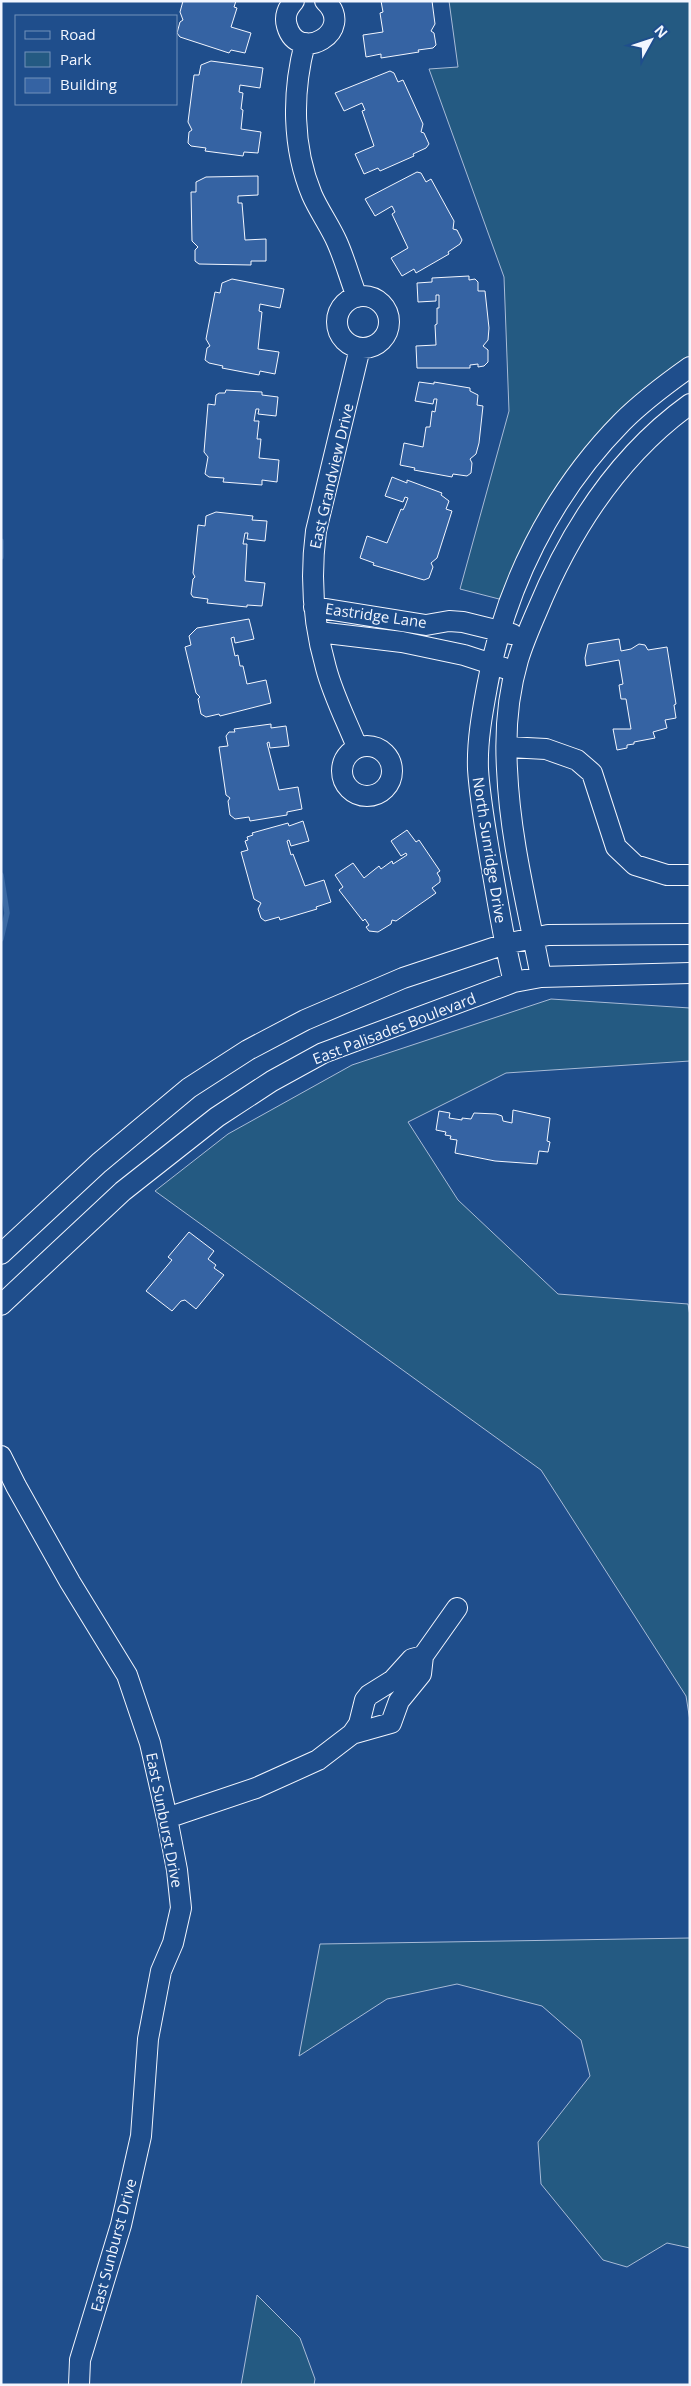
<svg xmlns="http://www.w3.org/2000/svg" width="691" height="2386" viewBox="0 0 691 2386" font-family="'Open Sans',sans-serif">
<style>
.green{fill:#245a82;stroke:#a8bbd7}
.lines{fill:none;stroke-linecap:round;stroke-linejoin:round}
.stream{stroke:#3b69a3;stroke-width:5.5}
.building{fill:#3563a3;stroke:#f2f6ff}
.minor-casing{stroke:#f2f6ff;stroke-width:22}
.minor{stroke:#1f4e8c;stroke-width:20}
.labels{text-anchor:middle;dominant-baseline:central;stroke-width:4;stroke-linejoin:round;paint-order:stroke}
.street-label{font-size:15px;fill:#f2f6ff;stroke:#1f4e8c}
</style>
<rect width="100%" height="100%" fill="#1f4e8c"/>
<path class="green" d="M449 1H690V358L647 389 598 433 566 478 503 600 460 589 509 411 504 277 429 69 458 67Z
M551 999 690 1008V1061L506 1073 408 1122 458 1200 558 1294 688 1304 690 1316V1721L686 1696 541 1470 155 1191 228 1134 352 1065Z
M690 1938V2248L667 2243 627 2267 603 2260 541 2184 538 2142 590 2076 581 2040 542 2006 457 1984 387 1999 299 2056 320 1944Z
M257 2295 300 2338 315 2379 314 2385H241Z"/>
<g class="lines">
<path class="stream" d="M1 541V557
M1 875 7 913 1 939"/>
</g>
<path class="building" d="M183 1H236L234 7 237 8 231 27 251 33 245 53 231 50 229 53 180 37 177 33 180 22 183 20 180 12Z
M381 1H432L435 24 431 31 434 33 436 45 433 48 418 50 419 52 381 58V54L366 57 363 35 383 32 380 13 383 12Z
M211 61 263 68 260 88 240 85 239 92 243 93 241 109 243 110 241 129 261 132 258 153 244 152 243 156 205 151 206 148 191 146 188 143 189 132 192 130 188 122 194 75H199L201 65Z
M390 71 394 73 398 82 403 80 423 124 421 132 424 133 429 144 426 148 413 154 414 156 380 171 378 168 364 174 355 154 374 146 362 111 365 110 362 103 344 111 335 93Z
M417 172 421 173 426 182 431 179 454 221 453 229 457 230 462 240 460 244 448 252 449 254 416 273 414 269 402 276 391 258 408 248 392 214 395 212 392 206 375 216 365 199Z
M258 176V195L238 196V203H242L245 240 266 239V261H251V265L199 264 195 261V250L198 247 192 241 191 192H196V182L206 177Z
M469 276V280L475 279 478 282V291H485L489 328 488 340 483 346 488 350V362L484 366 478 367V364L470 365V368H417L416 346 436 345 435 325 437 324V308H439V295H436V301L418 302 417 283 432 282V278Z
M232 279 284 289 280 308 260 304 259 311 262 312 258 349 279 352 275 374 260 371 259 375 222 368 223 366 209 363 205 360 207 348 210 346 206 339 215 292 220 293 222 283Z
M419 382 434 384V382L470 388V391L478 395 477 405 483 406 479 443 476 454 470 459 472 463 471 473 467 476 453 474 452 477 414 470 415 468 400 465 404 443 423 447 426 427H430L432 411 435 412 437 399H434L433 404 415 401Z
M226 390 262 392V395L278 397 276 416 258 414 259 409H256L254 421H259L257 439H261L259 458 279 460 277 482 262 480V485L223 482 224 478 209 477 205 474 208 457 204 452 208 404 215 405 216 395 219 393H225Z
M392 477 407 483V480L442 493 441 495 449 501 446 509 452 511 437 558 431 563 433 567 429 578 424 580 373 565 374 563 360 558 367 536 387 543 401 509 403 510 405 506 408 498 405 497 403 502 385 496Z
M216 512 253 516 252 520 267 521 265 541 247 539 248 533H245L243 544H247L245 581 265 583 262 606 247 605V607L207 603 208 599 193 597 191 594 193 579 195 577 193 573 198 525 205 526 206 516Z
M249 619 254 639 235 643 234 637 231 638 235 656 238 655 240 666H243L247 684 266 680 271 703 220 716 219 714 206 717 201 714 198 699 200 697 196 693 185 647 191 645 189 636 197 628Z
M619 639 621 651 631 649 639 644 645 645 648 650 667 647 676 704 674 705 676 718 665 720 667 728 653 732 655 738 634 742V744L627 745V748L617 750 613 729H631L626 699H621L619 685 623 684 619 660 586 666 585 658 588 644Z
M271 724V728L286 726 289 746 270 748 269 742 267 743 279 790 298 787 302 809 287 812V815L250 821 249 817 235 819 230 815 228 801 230 798 226 795 219 747 228 746 226 736 229 732H235L234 729Z
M303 821 309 841 291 846 289 840 287 841 291 855 293 854 305 886 324 880 331 902 316 907 317 909 280 920 279 917 265 921 261 918 258 909 261 903 254 899 241 852 248 850 245 841 248 840 247 837 253 835 252 833 288 823 289 826Z
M407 830 416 842 419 840 440 871 437 873 440 878V882L432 888 436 893 396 921 392 920 391 924 378 932 369 931 366 927 369 925 365 919 363 921 339 890 343 887 335 875 353 863 364 878 379 866 381 869 392 861 393 864 407 855 406 853 401 856 391 841Z
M513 1110 550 1118 547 1141 550 1142 548 1152 539 1151 537 1164 495 1161 455 1153 457 1140 450 1139 451 1136 445 1135 446 1132 436 1130 439 1111 450 1113 449 1118 462 1120V1118L471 1119 474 1113 496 1114 502 1116 503 1121 512 1123Z
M189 1232 214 1251 208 1259 216 1265 214 1268 224 1275 196 1309 185 1300 181 1301 172 1311 146 1291 172 1260 168 1257Z"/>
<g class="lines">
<defs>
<path id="minor" d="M294 1C287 9 284 16 287 26 298 65 357 31 325 1
M305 43C292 92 292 147 312 195 319 211 330 226 337 242 345 260 350 279 357 297
M337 322a26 26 0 1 1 52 0a26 26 0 1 1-52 0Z
M314 607 426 625 449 621 463 622 512 634
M318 632 402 642 464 655 504 668
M342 771a25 25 0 1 1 50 0a25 25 0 1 1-50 0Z
M357 747C347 722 333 695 326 668 313 623 310 577 316 531L360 348
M507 747 546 749 577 760 592 773 616 847 635 865 667 875H690
M541 977C528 908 510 840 507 769 505 734 508 694 518 660 523 643 530 627 537 611 570 531 619 455 690 404
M514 982C504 943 498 903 491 863 486 832 480 801 478 769 477 742 482 714 487 687 504 588 552 493 622 422 643 401 666 384 690 367
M1 1254 99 1163 189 1088 248 1050 305 1020 403 978 505 944 548 935 690 934
M1 1305 123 1191 217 1117 272 1081 323 1053 514 982 541 977 690 973
M1 1456 16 1486 70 1582 127 1675 150 1743 167 1818 177 1870 181 1908 173 1943 161 1971 148 2039 141 2136 121 2225 80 2360 79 2385
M352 1734 391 1723 399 1701 421 1674 423 1656 457 1608
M167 1818 256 1788 318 1760 352 1734 359 1724 365 1700 369 1695 393 1680 412 1659 423 1656"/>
</defs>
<use href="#minor" class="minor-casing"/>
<use href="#minor" class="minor"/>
</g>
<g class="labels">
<g class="street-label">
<text transform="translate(331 476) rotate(-77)">East Grandview Drive</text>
<text transform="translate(376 615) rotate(8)">Eastridge Lane</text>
<text transform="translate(490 850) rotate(81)">North Sunridge Drive</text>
<text transform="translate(394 1028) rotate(-21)">East Palisades Boulevard</text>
<text transform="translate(165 1820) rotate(79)">East Sunburst Drive</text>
<text transform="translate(113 2245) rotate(-75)">East Sunburst Drive</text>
</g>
</g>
<rect width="691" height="2386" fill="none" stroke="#f2f6ff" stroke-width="5"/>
<rect x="15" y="15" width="162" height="90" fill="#1f4e8c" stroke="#7391ba"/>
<rect x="25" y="31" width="25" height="8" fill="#1f4e8c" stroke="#7391ba"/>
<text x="60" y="40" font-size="15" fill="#f2f6ff">Road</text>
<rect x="25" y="52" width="25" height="15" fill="#245a82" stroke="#7391ba"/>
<text x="60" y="65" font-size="15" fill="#f2f6ff">Park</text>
<rect x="25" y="78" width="25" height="15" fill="#3563a3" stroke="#7391ba"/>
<text x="60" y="90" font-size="15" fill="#f2f6ff">Building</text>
<g transform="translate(651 40) rotate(50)" stroke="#1f4e8c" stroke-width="4" paint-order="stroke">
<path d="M0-4L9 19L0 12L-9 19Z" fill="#f2f6ff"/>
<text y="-8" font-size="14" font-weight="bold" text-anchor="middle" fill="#f2f6ff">N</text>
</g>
</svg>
